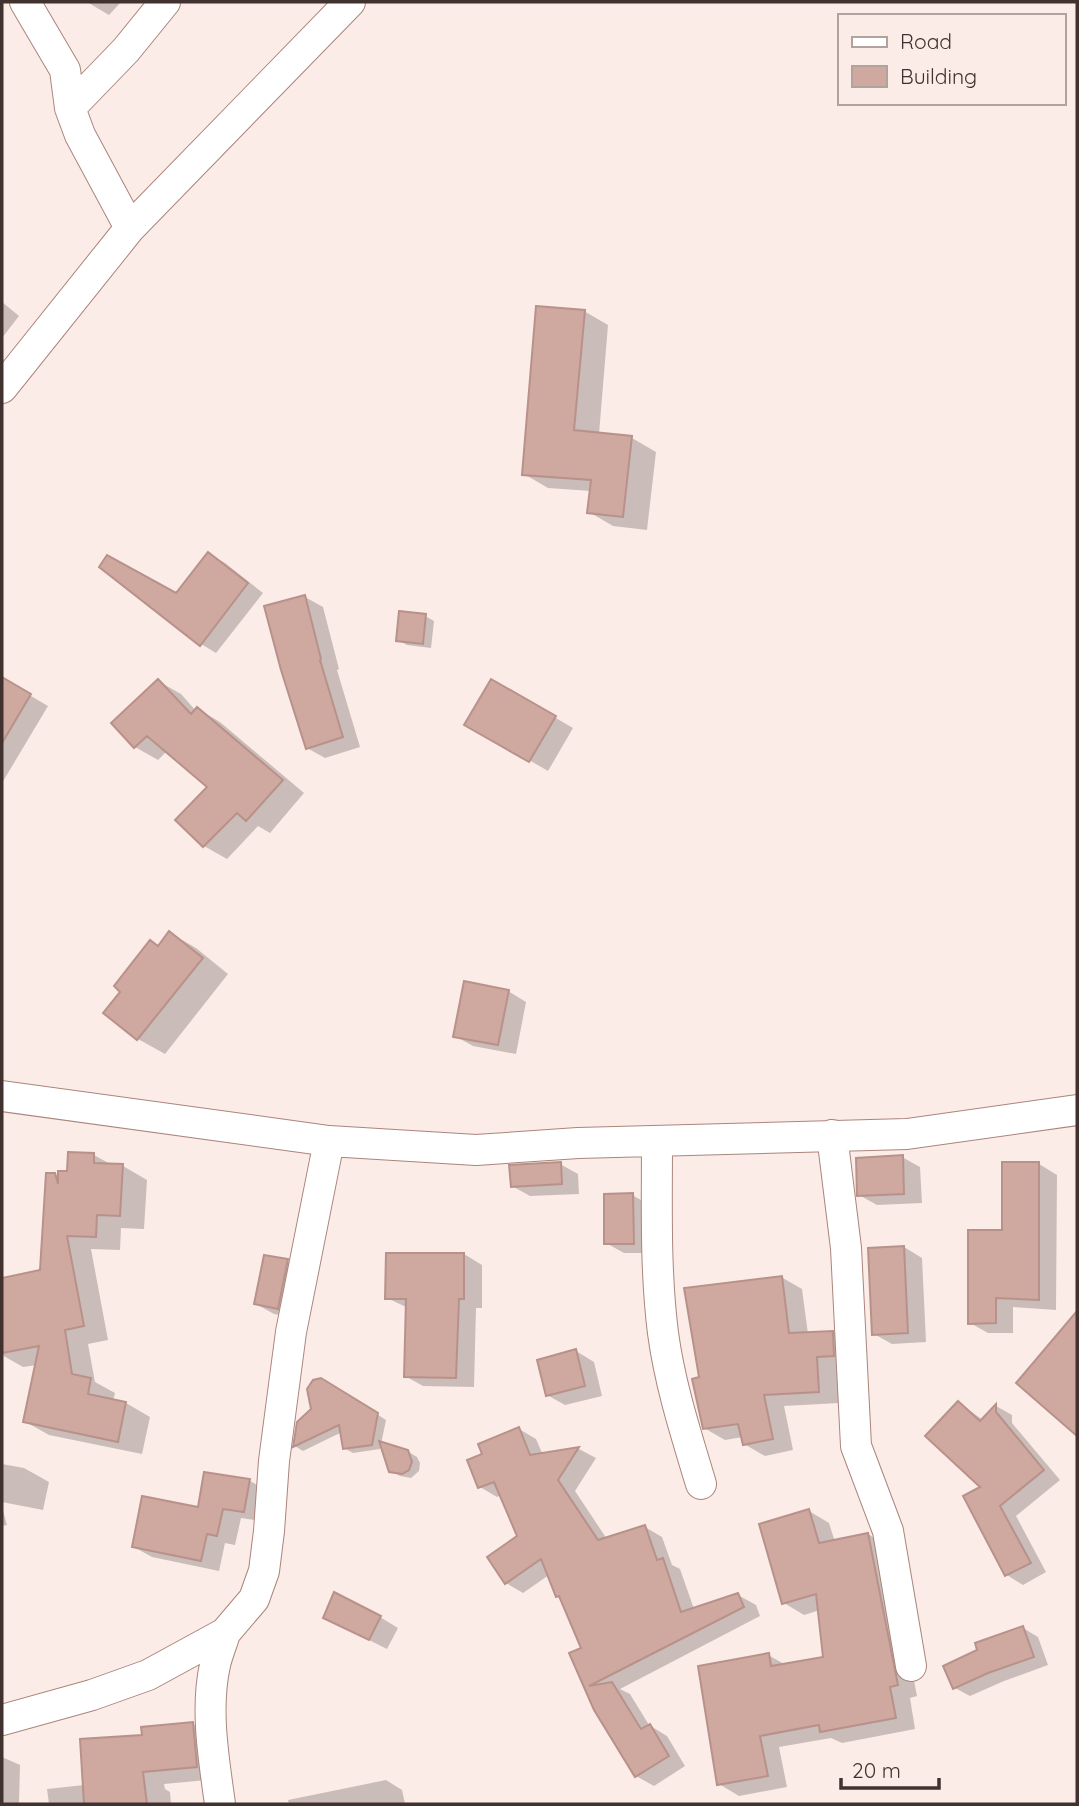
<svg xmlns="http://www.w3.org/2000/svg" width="1079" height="1806" viewBox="0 0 1079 1806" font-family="Quicksand,sans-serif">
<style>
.shadow{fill:#0003}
.building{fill:#cfa89f;stroke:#b8928a;stroke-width:2}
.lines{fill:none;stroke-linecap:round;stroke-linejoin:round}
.minor-casing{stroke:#aa857c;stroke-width:32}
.minor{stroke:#fff;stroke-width:30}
</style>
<rect width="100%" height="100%" fill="#fcece8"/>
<path class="shadow" d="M87 2H121L109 15Z
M2 302 19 316 2 338Z
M584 311 608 325 599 434 632 438 656 452 647 530 613 526 589 512 591 491 548 488 524 474Z
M209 554 225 563 263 593 216 653 201 644 177 595Z
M305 597 323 607 339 669 337 670 360 747 325 758 307 748Z
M425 616 434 621 431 648 407 645 398 640Z
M2 679 48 706 2 783Z
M158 681 181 694 196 711 198 709 220 722 304 793 270 833 258 826 227 859 204 846 209 787 167 751 158 760 135 747Z
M492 681 573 728 548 771 467 724Z
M170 933 196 948 228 974 165 1054 138 1039 105 1013Z
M508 991 526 1002 516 1054 473 1046 455 1036Z
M94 1155 112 1165 123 1166 147 1180 144 1229 121 1228 120 1250 91 1249 108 1340 88 1344 95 1382 115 1393 113 1401 126 1403 150 1417 142 1454 49 1435 24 1421 37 1365 23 1367 2 1355V1279L42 1272 55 1174 60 1177 69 1173Z
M902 1157 920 1167 922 1203 877 1205 859 1195Z
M560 1164 578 1174 579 1194 530 1196 512 1186Z
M1039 1164 1057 1175 1056 1310 1013 1307V1333H988L970 1323 1004 1231Z
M632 1195 650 1205 651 1253H624L606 1243Z
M904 1247 922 1258 926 1342 892 1344 874 1334Z
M464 1254 482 1265V1308H476L474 1387 423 1386 405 1376 408 1308 387 1298Z
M287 1261 305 1271 296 1318 274 1314 256 1304Z
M781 1277 802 1289 808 1334 832 1332 853 1344 854 1366 837 1368 839 1403 784 1406 793 1450 765 1456 744 1444 743 1437 725 1440 704 1428 701 1379Z
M1076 1324 1077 1325V1433L1035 1397Z
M576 1351 594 1362 602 1396 565 1405 547 1395Z
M335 1387 386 1420 380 1449 353 1453 344 1448 342 1432 303 1451 295 1446 298 1423Z
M959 1403 983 1420 996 1406 1012 1415V1423L1060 1480 1016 1516 1046 1572 1023 1585 1007 1575Z
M519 1429 536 1439 543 1455 579 1449 596 1458 575 1491 607 1539 645 1527 662 1537 672 1565 680 1569 694 1609 738 1595 756 1605 760 1616 620 1689 630 1694 649 1725 667 1736 685 1766 654 1786 636 1776 571 1654 583 1648 549 1575 523 1593 506 1583 519 1537 501 1495 497 1497 480 1487 485 1455Z
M407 1451 417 1457 420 1463 419 1471 411 1478 400 1476 391 1471Z
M2 1464 24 1468 49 1482 43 1510 2 1502Z
M250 1481 268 1491 262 1521 241 1518 235 1545 225 1543 219 1571 152 1557 134 1547Z
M2 1507 7 1525 2 1526Z
M809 1511 829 1523 835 1542 868 1534 888 1546 917 1696 910 1698 915 1729 842 1743 831 1738 779 1747 787 1787 739 1796 719 1784 768 1655 786 1665 825 1658 820 1610 804 1615 784 1603Z
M380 1617 398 1628 387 1649 325 1618Z
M1023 1628 1038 1637 1048 1665 1004 1681 970 1696 955 1688Z
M193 1724 214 1737 218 1779 164 1784 165 1789 170 1792 171 1804H49L47 1789 84 1785 144 1737Z
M2 1757 20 1765 19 1804H2Z
M386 1780 402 1790 405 1804H289L288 1800Z"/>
<path class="building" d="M536 306 585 310 574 430 632 436 623 517 587 513 591 480 522 475Z
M208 552 248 583 200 646 99 567 107 555 176 593Z
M305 595 321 659 320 660 343 737 306 749 281 670 264 606Z
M399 611 426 614 423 644 396 641Z
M2 677 31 694 2 743Z
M158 679 191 714 197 707 283 780 246 821 237 813 203 847 175 820 207 787 147 736 134 748 111 723Z
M491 679 556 716 529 762 464 725Z
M169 931 203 958 137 1040 103 1013 120 992 114 986 150 940 158 946Z
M464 981 509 990 498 1045 453 1037Z
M68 1152 94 1153V1163L123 1164 120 1216 97 1215 96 1237 67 1236 84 1326 65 1330 72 1374 91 1378 88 1394 126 1402 118 1442 23 1422 39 1346 2 1353V1278L40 1270 46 1173H55L58 1184V1171H67Z
M903 1155 904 1194 857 1196 856 1158Z
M561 1162 562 1184 511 1187 509 1165Z
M1002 1162H1039V1300L996 1298V1323L968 1324V1230H1002Z
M633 1193 634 1244H604V1194Z
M904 1246 908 1333 872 1335 868 1248Z
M386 1253H464V1299H459L456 1378 404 1377 406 1299H385Z
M264 1255 288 1259 278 1309 254 1304Z
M782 1276 789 1333 833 1331 834 1356 817 1357 819 1392 764 1395 773 1439 743 1445 738 1424 703 1429 692 1379 699 1377 684 1288Z
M1077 1311V1436L1016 1383Z
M576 1349 585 1386 546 1396 537 1360Z
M321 1378 378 1413 372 1445 343 1449 339 1425 293 1447 297 1422 311 1409 307 1389 313 1380Z
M958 1401 980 1421 996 1404V1412L1044 1470 1000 1506 1031 1563 1005 1576 963 1496 980 1487 925 1436Z
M519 1427 530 1455 579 1447 558 1480 598 1540 645 1525 657 1560 663 1558 681 1612 738 1593 744 1607 589 1686 612 1682 641 1729 650 1724 669 1756 635 1777 594 1710 569 1653 581 1648 559 1596 556 1597 541 1559 505 1584 487 1557 517 1536 494 1482 478 1488 467 1460 482 1454 478 1444Z
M379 1441 408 1450 412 1462 409 1470 402 1474 389 1472Z
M204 1472 250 1479 244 1512 223 1509 217 1536 207 1534 201 1561 132 1547 142 1496 198 1507Z
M809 1509 819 1543 868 1533 898 1685 890 1687 896 1718 820 1732 819 1725 760 1736 768 1776 717 1785 698 1666 769 1653 771 1666 823 1657 816 1594 782 1604 759 1524Z
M334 1592 381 1616 369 1640 323 1618Z
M1023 1626 1034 1657 988 1673 953 1689 943 1666 977 1650 975 1643Z
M193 1722 197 1767 143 1772 147 1804H84L80 1739 142 1735 141 1727Z"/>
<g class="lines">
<defs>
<path id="minor" d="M25 2 65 70 70 108 80 135 130 228
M70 108 126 50 165 2
M2 388 130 228 350 2
M2 1096 329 1141 476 1150 578 1143 907 1134 1077 1110
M832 1135 846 1248 856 1446 888 1531 911 1666
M657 1141C657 1205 655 1269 663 1333 670 1385 686 1434 701 1484
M2 1720 92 1695 148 1675 225 1633 254 1599 264 1571 269 1531 274 1461 291 1332 329 1141
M220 1804C214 1760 205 1710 215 1665 217 1655 222 1644 225 1633"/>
</defs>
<use href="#minor" class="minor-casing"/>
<use href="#minor" class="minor"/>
</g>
<rect width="1079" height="1806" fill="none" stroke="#42322f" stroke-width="7"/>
<rect x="838" y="14" width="228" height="91" fill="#fcece8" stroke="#b2a29e" stroke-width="2"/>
<rect x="852" y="37" width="35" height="10" fill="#ffffff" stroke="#b2a29e" stroke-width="2"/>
<text x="900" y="49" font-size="21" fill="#42322f">Road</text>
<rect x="852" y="66" width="35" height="21" fill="#cfa89f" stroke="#b2a29e" stroke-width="2"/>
<text x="900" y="84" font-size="21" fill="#42322f">Building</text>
<path d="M841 1778v10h98v-10" fill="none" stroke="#42322f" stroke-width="3.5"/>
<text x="852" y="1778" font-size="21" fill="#42322f" stroke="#fcece8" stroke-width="5" paint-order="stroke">20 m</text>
</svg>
